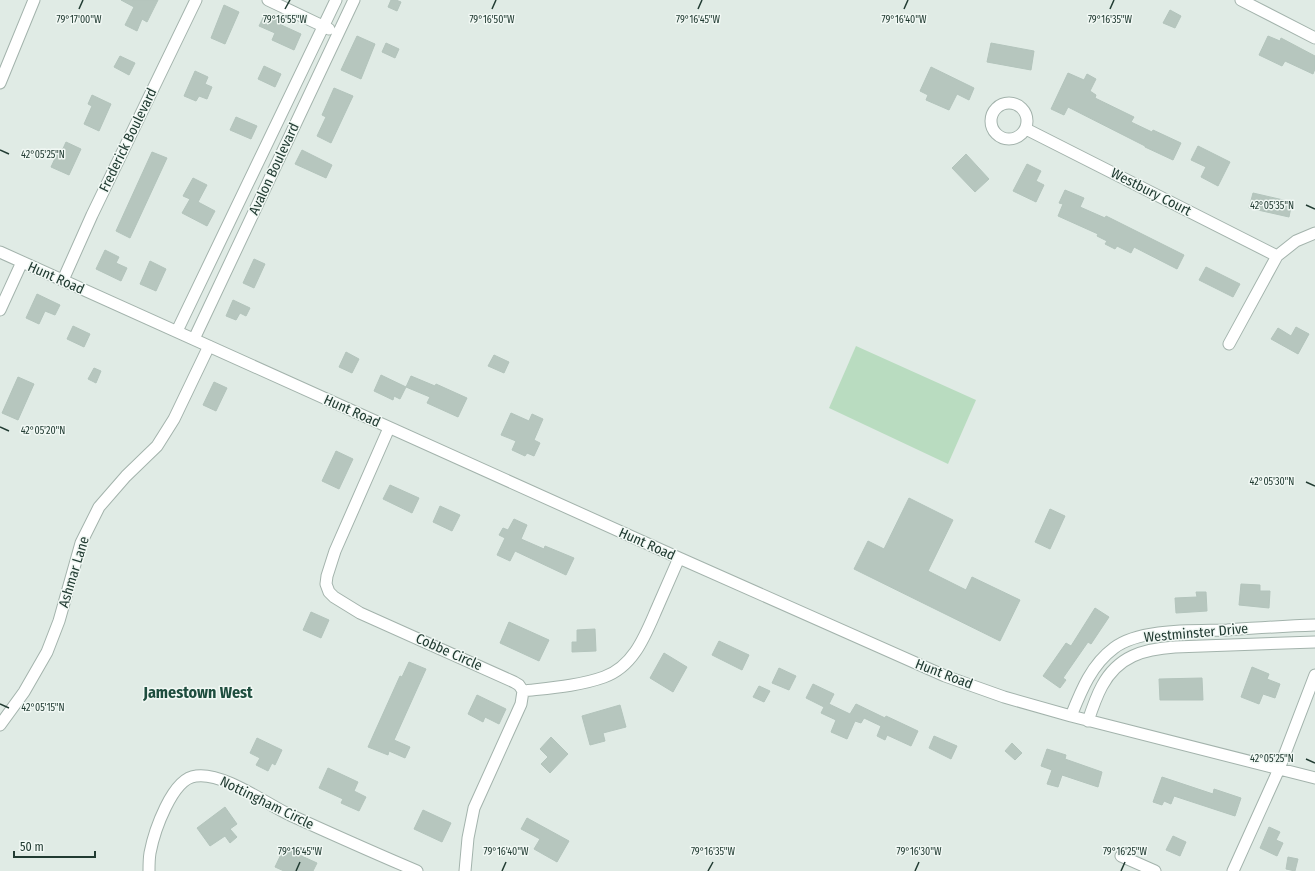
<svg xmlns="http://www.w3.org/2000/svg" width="1315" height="871" viewBox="0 0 1315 871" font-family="'Fira Sans Condensed',sans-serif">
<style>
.green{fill:#b9dcc0}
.building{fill:#b6c6be;stroke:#b3c4bc}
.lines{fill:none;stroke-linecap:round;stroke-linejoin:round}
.minor-casing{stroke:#a3b3ac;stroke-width:13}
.minor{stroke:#fff;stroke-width:11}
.ticks{fill:none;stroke:#213b32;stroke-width:1.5}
.labels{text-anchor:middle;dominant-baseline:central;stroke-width:3;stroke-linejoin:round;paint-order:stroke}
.street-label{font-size:14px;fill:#213b32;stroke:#f1f8f4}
.quarter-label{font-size:16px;font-weight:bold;fill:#1e4d3e;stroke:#f1f8f4}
.ticks-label{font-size:10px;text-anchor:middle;fill:#213b32;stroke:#f1f8f4;stroke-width:3;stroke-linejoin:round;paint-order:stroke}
</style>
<rect width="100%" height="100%" fill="#e0ebe5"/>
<path class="green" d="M856 346 976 400 948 464 829 408Z"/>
<path class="building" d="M121 0H158L147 22 142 19 137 31 125 25 134 7Z
M391 0H396L401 2 397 11 388 7Z
M224 5 239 12 225 44 211 38Z
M1170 10 1181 16 1175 28 1163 23Z
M265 14 279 20 277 23 301 34 294 50 272 40 275 33 259 26Z
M357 36 375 44 361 79 341 70Z
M1268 36 1280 41 1281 38 1315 56V69L1313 74 1285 61 1282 66 1259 55Z
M386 43 399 49 395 58 382 52Z
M991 43 1034 51 1031 70 987 62Z
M120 56 135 63 129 75 114 67Z
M264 66 281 74 275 87 258 79Z
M931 67 974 88 969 100 957 94 949 110 926 100 928 95 920 91Z
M195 71 208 77 205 84 212 87 207 99 199 96 196 101 184 96Z
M1068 73 1084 80 1087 74 1096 79 1090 91 1096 95 1095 98 1134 117 1131 122 1152 132 1153 130 1181 143 1173 160 1145 147V146L1068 107 1064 115 1051 109Z
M334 88 353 96 331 143 317 136 326 117 322 115Z
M92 95 111 104 99 131 84 124 92 106 88 104Z
M236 117 257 126 251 139 230 130Z
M66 142 81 149 69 175 51 167 58 152 61 153Z
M1198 146 1230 162 1218 186 1201 177 1206 167 1191 160Z
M302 150 332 165 326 178 295 164Z
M152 152 167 158 130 238 116 231Z
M966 154 989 179 975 192 952 168Z
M1027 164 1041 171 1036 181 1044 185 1036 202 1013 191Z
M193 178 207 185 198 202 215 211 207 226 182 213 190 199 183 196Z
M1065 190 1084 198 1080 207 1105 218 1106 216 1184 255 1177 269 1134 247 1131 253 1117 246 1115 249 1105 244 1107 241 1097 236 1098 234 1058 216 1063 204 1059 203Z
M1253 193 1292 202 1289 217 1249 208Z
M105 250 119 257 116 263 127 268 121 281 96 269Z
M254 259 265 264 254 288 243 283Z
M150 261 166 269 156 291 140 284Z
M1206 267 1240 284 1233 297 1199 280Z
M37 294 60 305 55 315 45 311 39 324 26 318Z
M233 300 250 308 246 316 240 313 236 320 226 316Z
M73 326 90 334 84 347 67 339Z
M1296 327 1309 334 1298 354 1271 339 1278 328 1291 336Z
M346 352 359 359 352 373 339 367Z
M494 355 509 362 504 373 488 366Z
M94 368 101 371 96 383 88 379Z
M381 375 406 387 400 399 394 396 393 400 374 391Z
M411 376 435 386 436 384 467 398 458 417 427 403 430 397 406 387Z
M18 377 34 384 18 420 2 413Z
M214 382 227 388 216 411 203 405Z
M511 413 529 421 532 414 543 419 534 440 540 443 534 456 527 453 525 456 512 450 516 441 501 435Z
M336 451 353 459 339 489 322 481Z
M390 485 419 498 412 513 383 499Z
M909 498 953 520 928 571 966 590 972 577 1020 600 1000 641 854 569 868 541 884 549Z
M440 506 460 515 452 531 433 522Z
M1050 509 1065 516 1050 549 1035 542Z
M514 519 527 525 521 539 544 549 545 546 574 558 566 575 515 551 510 561 497 555 505 538 499 535 503 528 508 530Z
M1241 584 1260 585V591H1270L1269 608 1239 605Z
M1196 592H1206L1207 611 1176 613 1175 598 1197 597Z
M1095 608 1109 617 1091 644 1088 642 1063 678 1066 680 1060 688 1043 676 1066 643 1071 646Z
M311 612 329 620 321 638 303 630Z
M509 622 549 640 539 661 500 643Z
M595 629 596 651 572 652V642H577V630Z
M719 641 749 655 742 670 712 655Z
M664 653 687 667 673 692 650 678Z
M409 662 426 669 394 740 410 747 405 758 389 751 388 755 368 747 400 676 402 677Z
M1252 667 1269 674 1267 679 1280 684 1275 698 1263 694 1259 704 1241 697Z
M779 668 796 676 789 690 772 683Z
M1202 678 1203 700H1160L1159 679Z
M813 684 834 694 829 704 850 714 856 704 885 718 886 716 918 731 911 746 887 735 885 740 877 736 881 726 864 718 861 723 855 721 847 739 831 732 836 720 821 713 824 707 806 698Z
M759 686 770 691 764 702 753 697Z
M477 695 506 709 499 724 485 717 483 722 468 714Z
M620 705 626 727 603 733 605 741 590 745 582 716Z
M934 736 957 746 951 759 929 748Z
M551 737 568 754 550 773 541 764 548 757 540 749Z
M257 738 282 750 275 765 272 763 268 771 256 765 260 758 250 753Z
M1012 743 1022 753 1015 760 1005 751Z
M1047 749 1066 755 1065 759 1102 772 1098 787 1062 775 1058 787 1047 784 1052 770 1041 766Z
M328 768 358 782 354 791 366 797 359 811 341 803 343 799 319 788Z
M1162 777 1213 794 1214 789 1241 798 1235 816 1174 796 1171 804 1164 801 1162 805 1153 802Z
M225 807 237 824 230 829 237 837 230 843 225 836 210 846 197 828Z
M423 810 451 823 442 842 414 829Z
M527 818 569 841 557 862 534 849 540 839 521 829Z
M1269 827 1280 832 1276 840 1283 843 1277 856 1260 848Z
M1173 836 1186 842 1180 856 1166 850Z
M284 848 317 863 313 871H284L275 867Z
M1288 857 1298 859 1295 871 1286 869Z"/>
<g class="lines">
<defs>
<path id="minor" d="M268 0 329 29
M1241 0 1315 38
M0 83 34 0
M991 121a18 18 0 1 1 36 0a18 18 0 1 1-36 0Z
M1026 129 1277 256
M0 252 679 558 945 676 1004 697 1071 716 1315 778
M63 280 92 215 196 0
M0 310 22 262
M177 331 336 0
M194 339 354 0
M1229 344 1277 256 1296 241 1315 233
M389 428 335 551 327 576 326 584 329 592 334 597 360 613 514 682 519 685 523 691C549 688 579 686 604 677 635 666 646 633 658 606 665 590 672 574 679 558
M1071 716C1081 691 1091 665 1114 648 1140 628 1195 631 1227 630 1256 628 1286 626 1315 625
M1088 721C1092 709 1096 697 1102 686 1118 656 1144 649 1175 647L1315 642
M0 725 24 692 47 652 59 621 81 543 99 507 126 476 157 446 174 419 209 346
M1121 856 1155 871
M149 871C149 865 149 859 150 853 154 832 172 778 196 776 223 772 265 803 290 815 332 834 374 853 417 871
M465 871 468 838 474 808 521 704 523 691
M1233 871 1279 769 1315 675"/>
</defs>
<use href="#minor" class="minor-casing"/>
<use href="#minor" class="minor"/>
</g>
<path class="ticks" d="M79 9 83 0M285 9 290 0M492 9 496 0M698 9 702 0M904 9 908 0M1110 9 1114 0M0 150 9 154M1306 205 1315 209M0 427 9 431M1306 482 1315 486M0 704 9 708M1306 759 1315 763M296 871 300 862M502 871 506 862M708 871 713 862M915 871 919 862M1121 871 1125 862"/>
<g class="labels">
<g class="street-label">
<text transform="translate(128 140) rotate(-64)">Frederick Boulevard</text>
<text transform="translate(274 169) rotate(-65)">Avalon Boulevard</text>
<text transform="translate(1151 192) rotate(27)">Westbury Court</text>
<text transform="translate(56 278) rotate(24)">Hunt Road</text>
<text transform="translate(352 411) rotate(24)">Hunt Road</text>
<text transform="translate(647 544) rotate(24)">Hunt Road</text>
<text transform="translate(74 572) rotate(-73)">Ashmar Lane</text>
<text transform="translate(1196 633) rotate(-5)">Westminster Drive</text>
<text transform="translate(449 652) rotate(24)">Cobbe Circle</text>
<text transform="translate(944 674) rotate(21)">Hunt Road</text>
<text transform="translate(267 803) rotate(26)">Nottingham Circle</text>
</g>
<g class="quarter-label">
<text x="198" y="692">Jamestown West</text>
</g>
</g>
<g class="ticks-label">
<text x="79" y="23">79°17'00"W</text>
<text x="285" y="23">79°16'55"W</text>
<text x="492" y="23">79°16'50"W</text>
<text x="698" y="23">79°16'45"W</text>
<text x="904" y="23">79°16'40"W</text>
<text x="1110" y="23">79°16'35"W</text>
<text x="43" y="158">42°05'25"N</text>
<text x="1272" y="209">42°05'35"N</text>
<text x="43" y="434">42°05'20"N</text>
<text x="1272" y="485">42°05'30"N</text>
<text x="43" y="711">42°05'15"N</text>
<text x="1272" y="762">42°05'25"N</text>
<text x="300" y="855">79°16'45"W</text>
<text x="506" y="855">79°16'40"W</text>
<text x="713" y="855">79°16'35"W</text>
<text x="1125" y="855">79°16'25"W</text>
<text x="919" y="855">79°16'30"W</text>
</g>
<path d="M14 851v6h81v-6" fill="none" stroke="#213b32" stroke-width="2"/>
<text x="20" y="851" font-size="12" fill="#213b32" stroke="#f1f8f4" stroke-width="3" paint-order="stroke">50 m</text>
</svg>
